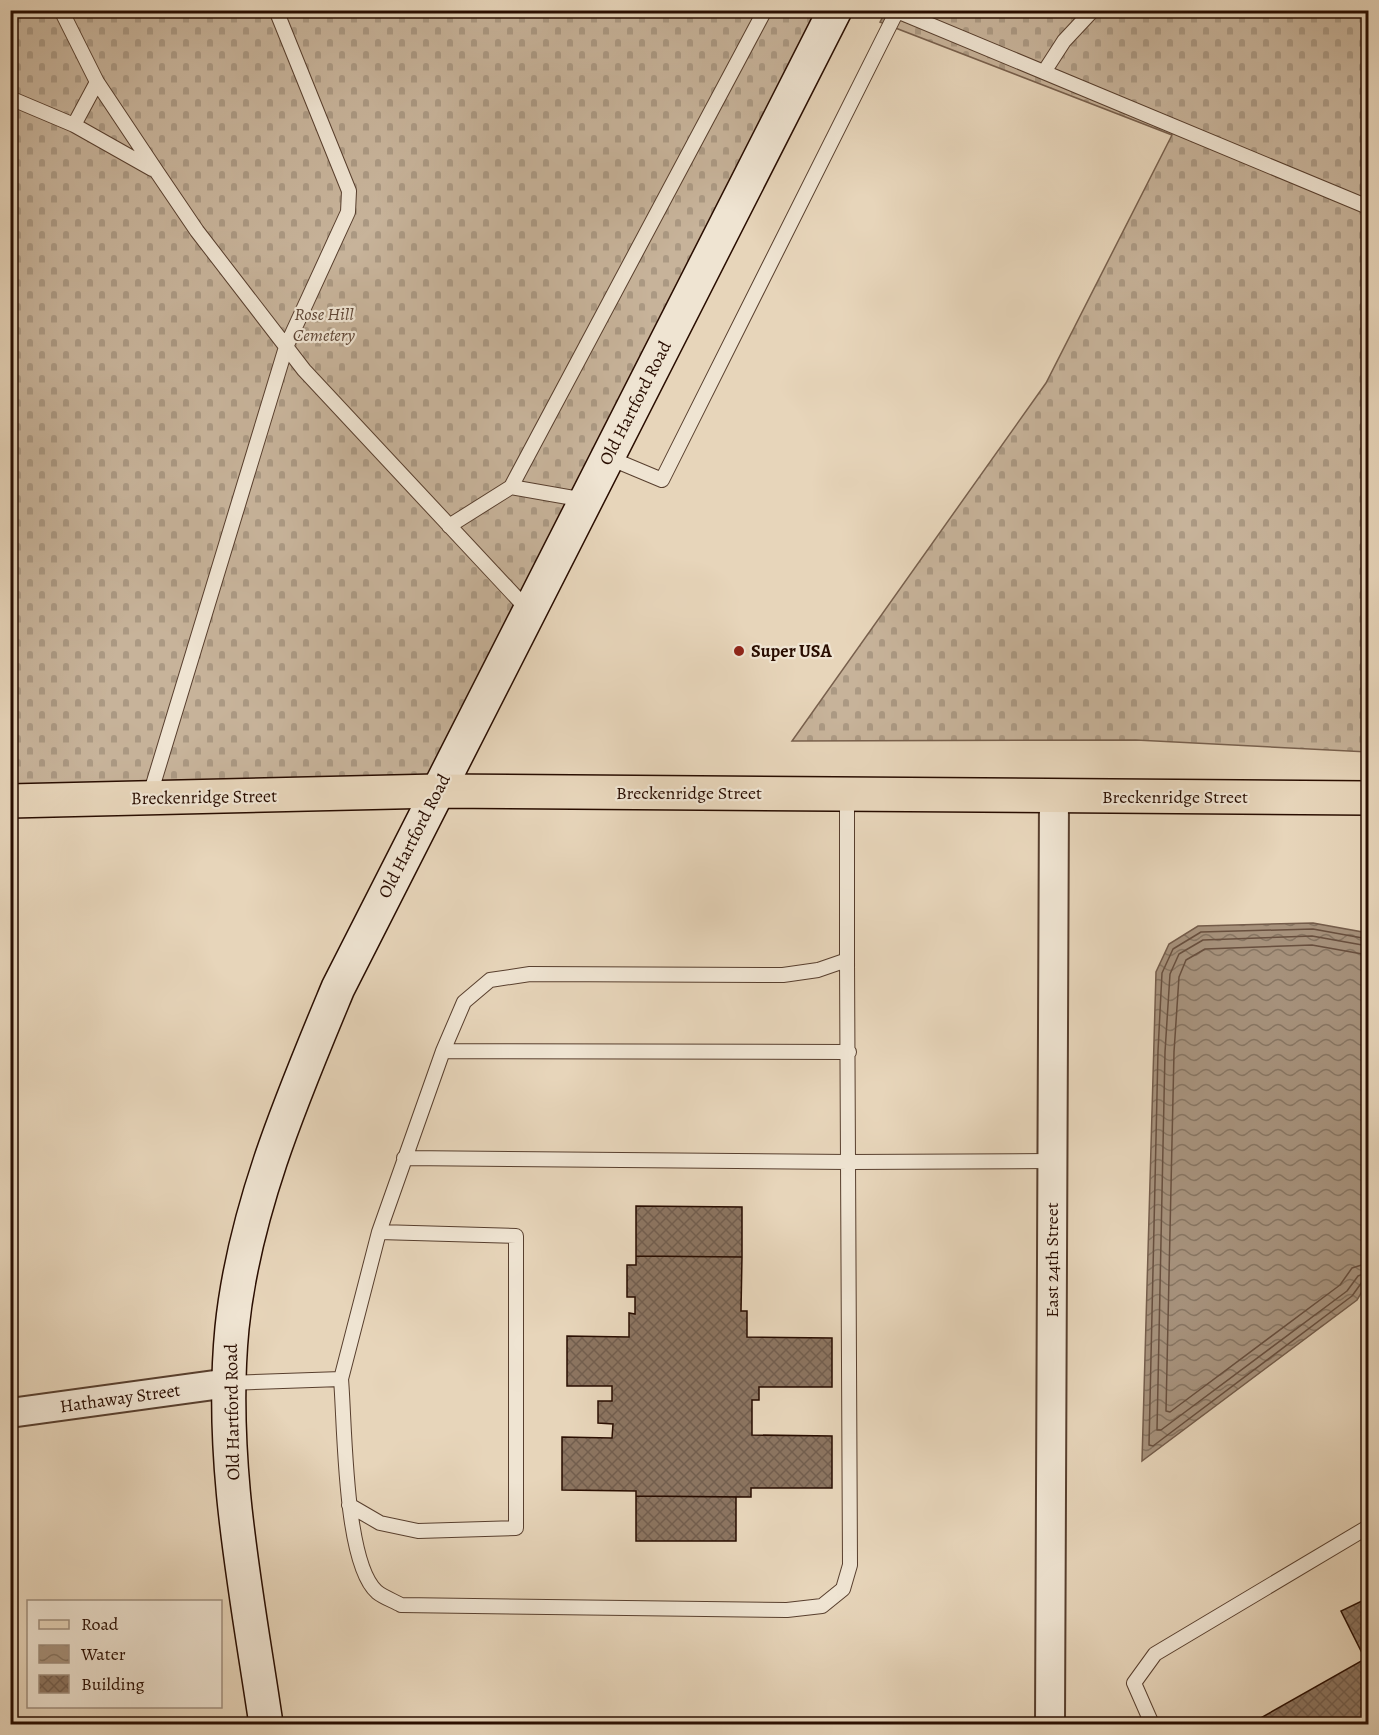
<svg xmlns="http://www.w3.org/2000/svg" width="1379" height="1735" viewBox="0 0 1379 1735" font-family="Alegreya,serif">
<style>
.cemetery{fill:url(#cemetery-stones);stroke:#78604d;stroke-width:1.5}
.water{fill:url(#water-waves);stroke:#745c4a;stroke-width:1.5}
.lines{fill:none;stroke-linecap:round;stroke-linejoin:round}
.shore{stroke:#684f3e;stroke-width:1.5}
.building{fill:url(#building-cross-hatch);stroke:#290d00;stroke-width:1.5}
.service-casing{stroke:#583f2e;stroke-width:16}
.minor-casing{stroke:#583f2e;stroke-width:32}
.secondary-casing{stroke:#290d00;stroke-width:36}
.primary-casing{stroke:#290d00;stroke-width:36}
.service{stroke:#efe4d2;stroke-width:14}
.minor{stroke:#efe4d2;stroke-width:28}
.secondary{stroke:#efe4d2;stroke-width:33}
.primary{stroke:#e7d5ba;stroke-width:33}
.poi-dot{fill:#8f2418;stroke:#efe4d2;stroke-width:2}
.labels{text-anchor:middle;dominant-baseline:central;stroke-width:4.5;stroke-linejoin:round;paint-order:stroke}
.park-label{font-size:18px;font-style:italic;fill:#604736;stroke:#efe4d2}
.street-label{font-size:18px;fill:#290d00;stroke:#efe4d2}
.poi-label{font-size:18px;font-weight:bold;fill:#290d00;stroke:#efe4d2;text-anchor:start}
</style>
<defs>
<pattern id="cemetery-stones" width="16" height="16" patternUnits="userSpaceOnUse" patternTransform="scale(1.5)"><rect width="16" height="16" fill="#c7b39a"/><path d="M2 7V4a2 2 0 0 1 4 0v3zM10 15v-3a2 2 0 0 1 4 0v3z" fill="#ab9983"/></pattern>
<pattern id="water-waves" width="16" height="10" patternUnits="userSpaceOnUse" patternTransform="scale(1.5)"><rect width="16" height="10" fill="#a6917b"/><path d="M0 5q4-4 8 0t8 0" fill="none" stroke="#877562"/></pattern>
<pattern id="building-cross-hatch" width="8" height="8" patternUnits="userSpaceOnUse" patternTransform="scale(1.5)"><rect width="8" height="8" fill="#8c7561"/><path d="M0 0l8 8M0 8l8-8" fill="none" stroke="#725e4e"/></pattern>
</defs>
<rect width="100%" height="100%" fill="#e7d5ba"/>
<filter id="stains"><feTurbulence type="fractalNoise" baseFrequency=".00333" numOctaves="4"/><feColorMatrix values="0 0 0 0 .2 0 0 0 0 .09 0 0 0 0 .02 0 0 0 .5 -.17"/></filter>
<radialGradient id="worn" r=".72"><stop offset=".6" stop-color="#630" stop-opacity="0"/><stop offset="1" stop-color="#630" stop-opacity=".3"/></radialGradient>
<path class="cemetery" d="M10 11H835L437 791 11 801Z
M886 11H1368V752L1136 740 792 741 1046 383 1172 135 880 22Z"/>
<path class="water" d="M1313 923 1368 933V1282L1357 1300 1142 1461 1156 972 1169 944 1198 926Z"/>
<g class="lines">
<path class="shore" d="M1368 939 1313 929 1201 932 1173 949 1162 973 1158 1051 1149 1445 1153 1446 1352 1296 1362 1282 1368 1280
M1368 946 1312 936 1203 940 1179 954 1170 974 1165 1052 1157 1430H1161L1347 1291 1358 1276 1368 1272
M1368 955 1312 945 1205 949 1186 960 1179 977 1174 1052 1166 1411 1170 1412 1340 1285 1352 1268 1368 1263"/>
</g>
<path class="building" d="M636 1206 742 1207V1257L636 1256Z
M636 1256 742 1257 741 1311H747V1337L832 1338V1387H759V1400H752V1435L832 1436V1488H751V1497L636 1496V1491L562 1490V1437L612 1438 613 1424 598 1423V1401H612V1386H567V1336L629 1337V1313L635 1314V1297H627V1265H636Z
M636 1496 736 1497V1541H636Z
M1366 1599 1368 1603V1724H1250L1365 1659 1341 1611Z"/>
<g class="lines">
<defs>
<path id="service" d="M61 10 97 82 157 172 197 231 304 370 529 611
M1044 72 1064 41 1093 10
M10 98 74 125 152 169
M74 125 97 82
M607 457 662 480 897 11 1368 207
M511 487 765 10
M449 526 511 487 585 500
M149 798 286 347 348 212 349 191 276 10
M443 1051 849 1052
M404 1158 849 1162 1053 1161
M341 1379C345 1425 344 1563 377 1592 383 1597 394 1601 401 1605L787 1610 822 1606 843 1589 850 1565 847 960
M229 1383 341 1379 379 1232 443 1051 464 1002 490 980 530 974 783 975 818 970 847 960V794
M349 1505 380 1523 418 1531 516 1528V1236L379 1232
M1152 1724 1134 1683 1155 1654 1368 1527"/>
<path id="minor" d="M10 1413 229 1383
M1050 1724 1054 796"/>
<path id="secondary" d="M266 1724C247 1594 219 1461 232 1328 244 1210 293 1096 338 988L835 10"/>
<path id="primary" d="M10 801 437 791 1368 798"/>
</defs>
<use href="#service" class="service-casing"/>
<use href="#minor" class="minor-casing"/>
<use href="#secondary" class="secondary-casing"/>
<use href="#primary" class="primary-casing"/>
<use href="#service" class="service"/>
<use href="#minor" class="minor"/>
<use href="#secondary" class="secondary"/>
<use href="#primary" class="primary"/>
</g>
<circle class="poi-dot" cx="739" cy="651" r="6"/>
<g class="labels">
<g class="park-label">
<text x="324" y="314">Rose Hill<tspan x="324" dy="21">Cemetery</tspan></text>
</g>
<g class="street-label">
<text transform="translate(635 403) rotate(-63)">Old Hartford Road</text>
<text x="689" y="793">Breckenridge Street</text>
<text transform="translate(204 797) rotate(-1)">Breckenridge Street</text>
<text x="1175" y="797">Breckenridge Street</text>
<text transform="translate(414 836) rotate(-63)">Old Hartford Road</text>
<text transform="translate(1052 1260) rotate(-90)">East 24th Street</text>
<text transform="translate(120 1398) rotate(-8)">Hathaway Street</text>
<text transform="translate(232 1412) rotate(-91)">Old Hartford Road</text>
</g>
<g class="poi-label">
<text x="751" y="651">Super USA</text>
</g>
</g>
<rect width="1379" height="1735" fill="none" stroke="#e7d5ba" stroke-width="36"/>
<rect x="12" y="12" width="1355" height="1711" fill="none" stroke="#290d00" stroke-width="3"/>
<rect x="18" y="18" width="1343" height="1699" fill="none" stroke="#290d00" stroke-width="1.5"/>
<rect x="27" y="1600" width="195" height="108" fill="#efe4d2" stroke="#a08e7e" stroke-width="1.5"/>
<rect x="39" y="1620" width="30" height="9" fill="#e7d5ba" stroke="#a08e7e" stroke-width="1.5"/>
<text x="81" y="1630" font-size="18" fill="#290d00">Road</text>
<rect x="39" y="1645" width="30" height="18" fill="url(#water-waves)" stroke="#a08e7e" stroke-width="1.5"/>
<text x="81" y="1660" font-size="18" fill="#290d00">Water</text>
<rect x="39" y="1675" width="30" height="18" fill="url(#building-cross-hatch)" stroke="#a08e7e" stroke-width="1.5"/>
<text x="81" y="1690" font-size="18" fill="#290d00">Building</text>
<rect width="100%" height="100%" filter="url(#stains)"/>
<rect width="100%" height="100%" fill="url(#worn)"/>
</svg>
